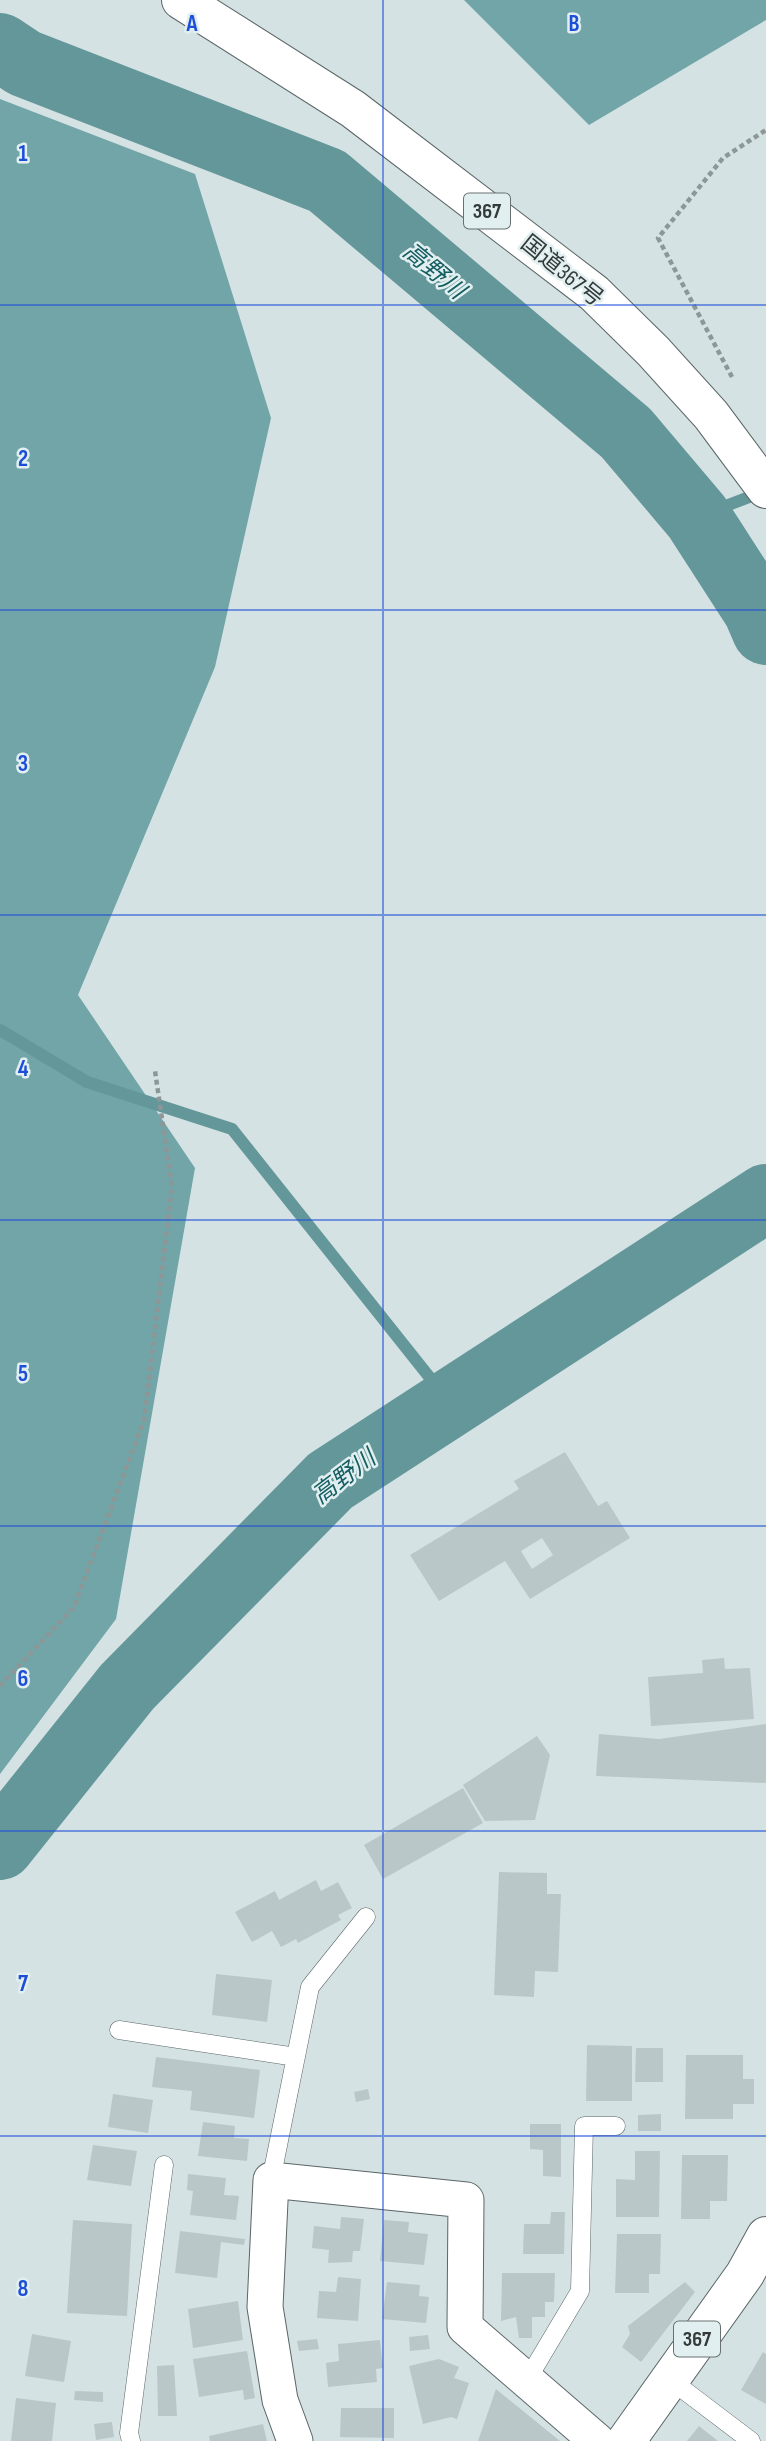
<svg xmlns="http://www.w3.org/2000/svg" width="766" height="2441" viewBox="0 0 766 2441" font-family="'Sofia Sans Condensed','Noto Sans JP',sans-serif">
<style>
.forest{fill:#71a5a7}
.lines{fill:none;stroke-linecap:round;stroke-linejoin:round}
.stream{stroke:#649799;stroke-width:12}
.river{stroke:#649799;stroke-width:68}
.building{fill:#bac7c8;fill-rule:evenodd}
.lane-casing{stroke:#5b6667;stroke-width:19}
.street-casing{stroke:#5b6667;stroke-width:37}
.highway-casing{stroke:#5b6667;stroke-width:40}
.path{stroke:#8d9798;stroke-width:4.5;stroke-dasharray:5 3.5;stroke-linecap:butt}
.lane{stroke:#fff;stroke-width:18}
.street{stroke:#fff;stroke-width:35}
.highway{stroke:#fff;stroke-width:38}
.grid{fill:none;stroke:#1d4ed8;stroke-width:2;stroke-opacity:0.55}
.labels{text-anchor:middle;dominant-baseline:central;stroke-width:5;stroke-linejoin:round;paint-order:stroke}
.shield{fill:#e2eff0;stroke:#687071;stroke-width:2}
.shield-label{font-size:21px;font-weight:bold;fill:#343a3a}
.street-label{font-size:23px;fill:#343a3a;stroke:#e2eff0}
.water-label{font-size:24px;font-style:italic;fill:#165e62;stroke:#e2eff0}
.grid-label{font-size:23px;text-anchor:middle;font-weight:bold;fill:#1d4ed8;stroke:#e2eff0;stroke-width:5;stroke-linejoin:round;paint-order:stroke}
</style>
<rect width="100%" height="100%" fill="#d5e2e3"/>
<path class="forest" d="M464 0H766V20L589 125Z
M0 99 195 174 271 418 215 667 78 995 195 1168 116 1619 0 1774Z"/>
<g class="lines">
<path class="stream" d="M697 517 762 492
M0 1030 87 1082 232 1129 450 1403"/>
<path class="river" d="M0 47 24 63 327 181 626 433 697 517 757 610 766 631
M0 1846 127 1687 330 1481 766 1198"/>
</g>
<path class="building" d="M565 1452 598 1506 607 1501 630 1538 530 1599 505 1561 439 1601 410 1555 519 1489 514 1481ZM542 1538 553 1555 532 1569 521 1551Z
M724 1658 725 1669 750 1668 754 1719 651 1726 648 1677 703 1673 702 1660Z
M766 1724V1783L596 1776 599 1734 659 1739Z
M537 1736 550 1755 535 1820 485 1821 463 1785Z
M463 1788 483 1823 383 1879 364 1845Z
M499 1872 547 1873V1894H561L558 1972 535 1971 534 1997 494 1995Z
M316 1880 321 1891 338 1882 352 1908 338 1915 341 1920 298 1943 296 1939 281 1947 272 1931 252 1942 235 1912 275 1891 279 1900Z
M216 1974 272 1980 267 2022 212 2015Z
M587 2045 632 2046V2101H586Z
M636 2048H663V2082H635Z
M686 2055H743V2079H754V2104H733V2119H685Z
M156 2057 260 2070 254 2118 190 2110 192 2091 152 2087Z
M368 2089 370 2099 356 2102 354 2092Z
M113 2094 153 2100 148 2133 108 2127Z
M661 2114V2131H638V2115Z
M203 2122 235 2126 234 2138 249 2139 247 2161 198 2156Z
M530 2124H561V2177L543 2176V2150L530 2149Z
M93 2145 137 2151 131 2186 87 2180Z
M635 2151H660L659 2217H616V2179L635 2180Z
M682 2155H728L727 2201H710V2219H681Z
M188 2174 226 2178 224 2195 239 2196 236 2220 190 2215 193 2191 187 2190Z
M551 2212H565L564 2254H523L524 2224H550Z
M341 2217 364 2219 360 2251H353L352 2262 328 2263 329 2250 312 2248 314 2226 340 2229Z
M73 2220 132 2224 127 2316 67 2313Z
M384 2220 409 2222 408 2232 428 2234 424 2265 380 2261Z
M180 2231 245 2239 244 2245 221 2242 217 2278 175 2273Z
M617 2234H661L660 2274H649V2293H615Z
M502 2273H555L554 2302H545V2317H532V2338H519L516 2317 501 2321Z
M338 2277 361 2279 358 2321 317 2318 319 2291 336 2292Z
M387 2282 420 2285 419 2296 429 2297 426 2323 382 2319Z
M685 2282 695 2292 641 2362 622 2347 630 2334 628 2326Z
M238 2301 243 2340 193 2348 188 2309Z
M32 2334 71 2341 64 2382 25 2376Z
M428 2335 430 2349 410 2351 409 2337Z
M317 2339 319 2349 299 2351 297 2341Z
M380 2340 383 2368 376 2369 377 2382 328 2387 326 2363 339 2361 338 2344Z
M247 2351 255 2398 244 2400 243 2390 199 2397 193 2359Z
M763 2352 766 2354V2404L741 2390Z
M439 2359 459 2367 454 2378 469 2383 457 2419 451 2417 423 2424 409 2366Z
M174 2365 177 2416H158L157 2366Z
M496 2389 560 2441H478Z
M75 2391 103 2392V2402L74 2400Z
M16 2398 56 2403 52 2441H11Z
M341 2408H394V2438L340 2437Z
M112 2422 114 2437 96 2440 94 2424Z
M263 2424 267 2441H210L209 2436Z
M699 2426 718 2441H687Z"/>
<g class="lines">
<defs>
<path id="lane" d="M119 2030 296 2057
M271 2180 310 1987 366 1917
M668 2378 751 2441
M527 2380 580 2291 584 2126H616
M131 2441 129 2433 164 2165"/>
<path id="street" d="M295 2441 280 2400 265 2307 271 2180 466 2200 465 2327 597 2441"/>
<path id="highway" d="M181 0 353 109 594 293 653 351 711 415 766 489
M626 2441 745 2274 766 2236"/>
</defs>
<use href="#lane" class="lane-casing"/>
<use href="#street" class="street-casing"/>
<use href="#highway" class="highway-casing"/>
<path class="path" d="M732 377 658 238 723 158 766 130
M0 1686 74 1607 144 1420 172 1187 155 1071"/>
<use href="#lane" class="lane"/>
<use href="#street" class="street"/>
<use href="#highway" class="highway"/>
</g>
<path class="grid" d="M383 0V2441M0 305H766M0 610H766M0 915H766M0 1220H766M0 1526H766M0 1831H766M0 2136H766"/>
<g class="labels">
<g class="shield">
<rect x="464" y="193.5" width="46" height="35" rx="5"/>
<rect x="674" y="2321.5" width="46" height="35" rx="5"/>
</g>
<g class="shield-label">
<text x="487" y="211">367</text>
<text x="697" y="2339">367</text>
</g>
<g class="street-label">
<text transform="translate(562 271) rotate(39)">国道367号</text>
</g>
<g class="water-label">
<text transform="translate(434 271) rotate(40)">高野川</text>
<text transform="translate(344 1477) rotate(-37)">高野川</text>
</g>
</g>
<g class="grid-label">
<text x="192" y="31">A</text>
<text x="574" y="31">B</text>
<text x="23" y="161">1</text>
<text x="23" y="466">2</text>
<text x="23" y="771">3</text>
<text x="23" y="1076">4</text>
<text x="23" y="1381">5</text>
<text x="23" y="1686">6</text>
<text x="23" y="1991">7</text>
<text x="23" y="2296">8</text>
</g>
</svg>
